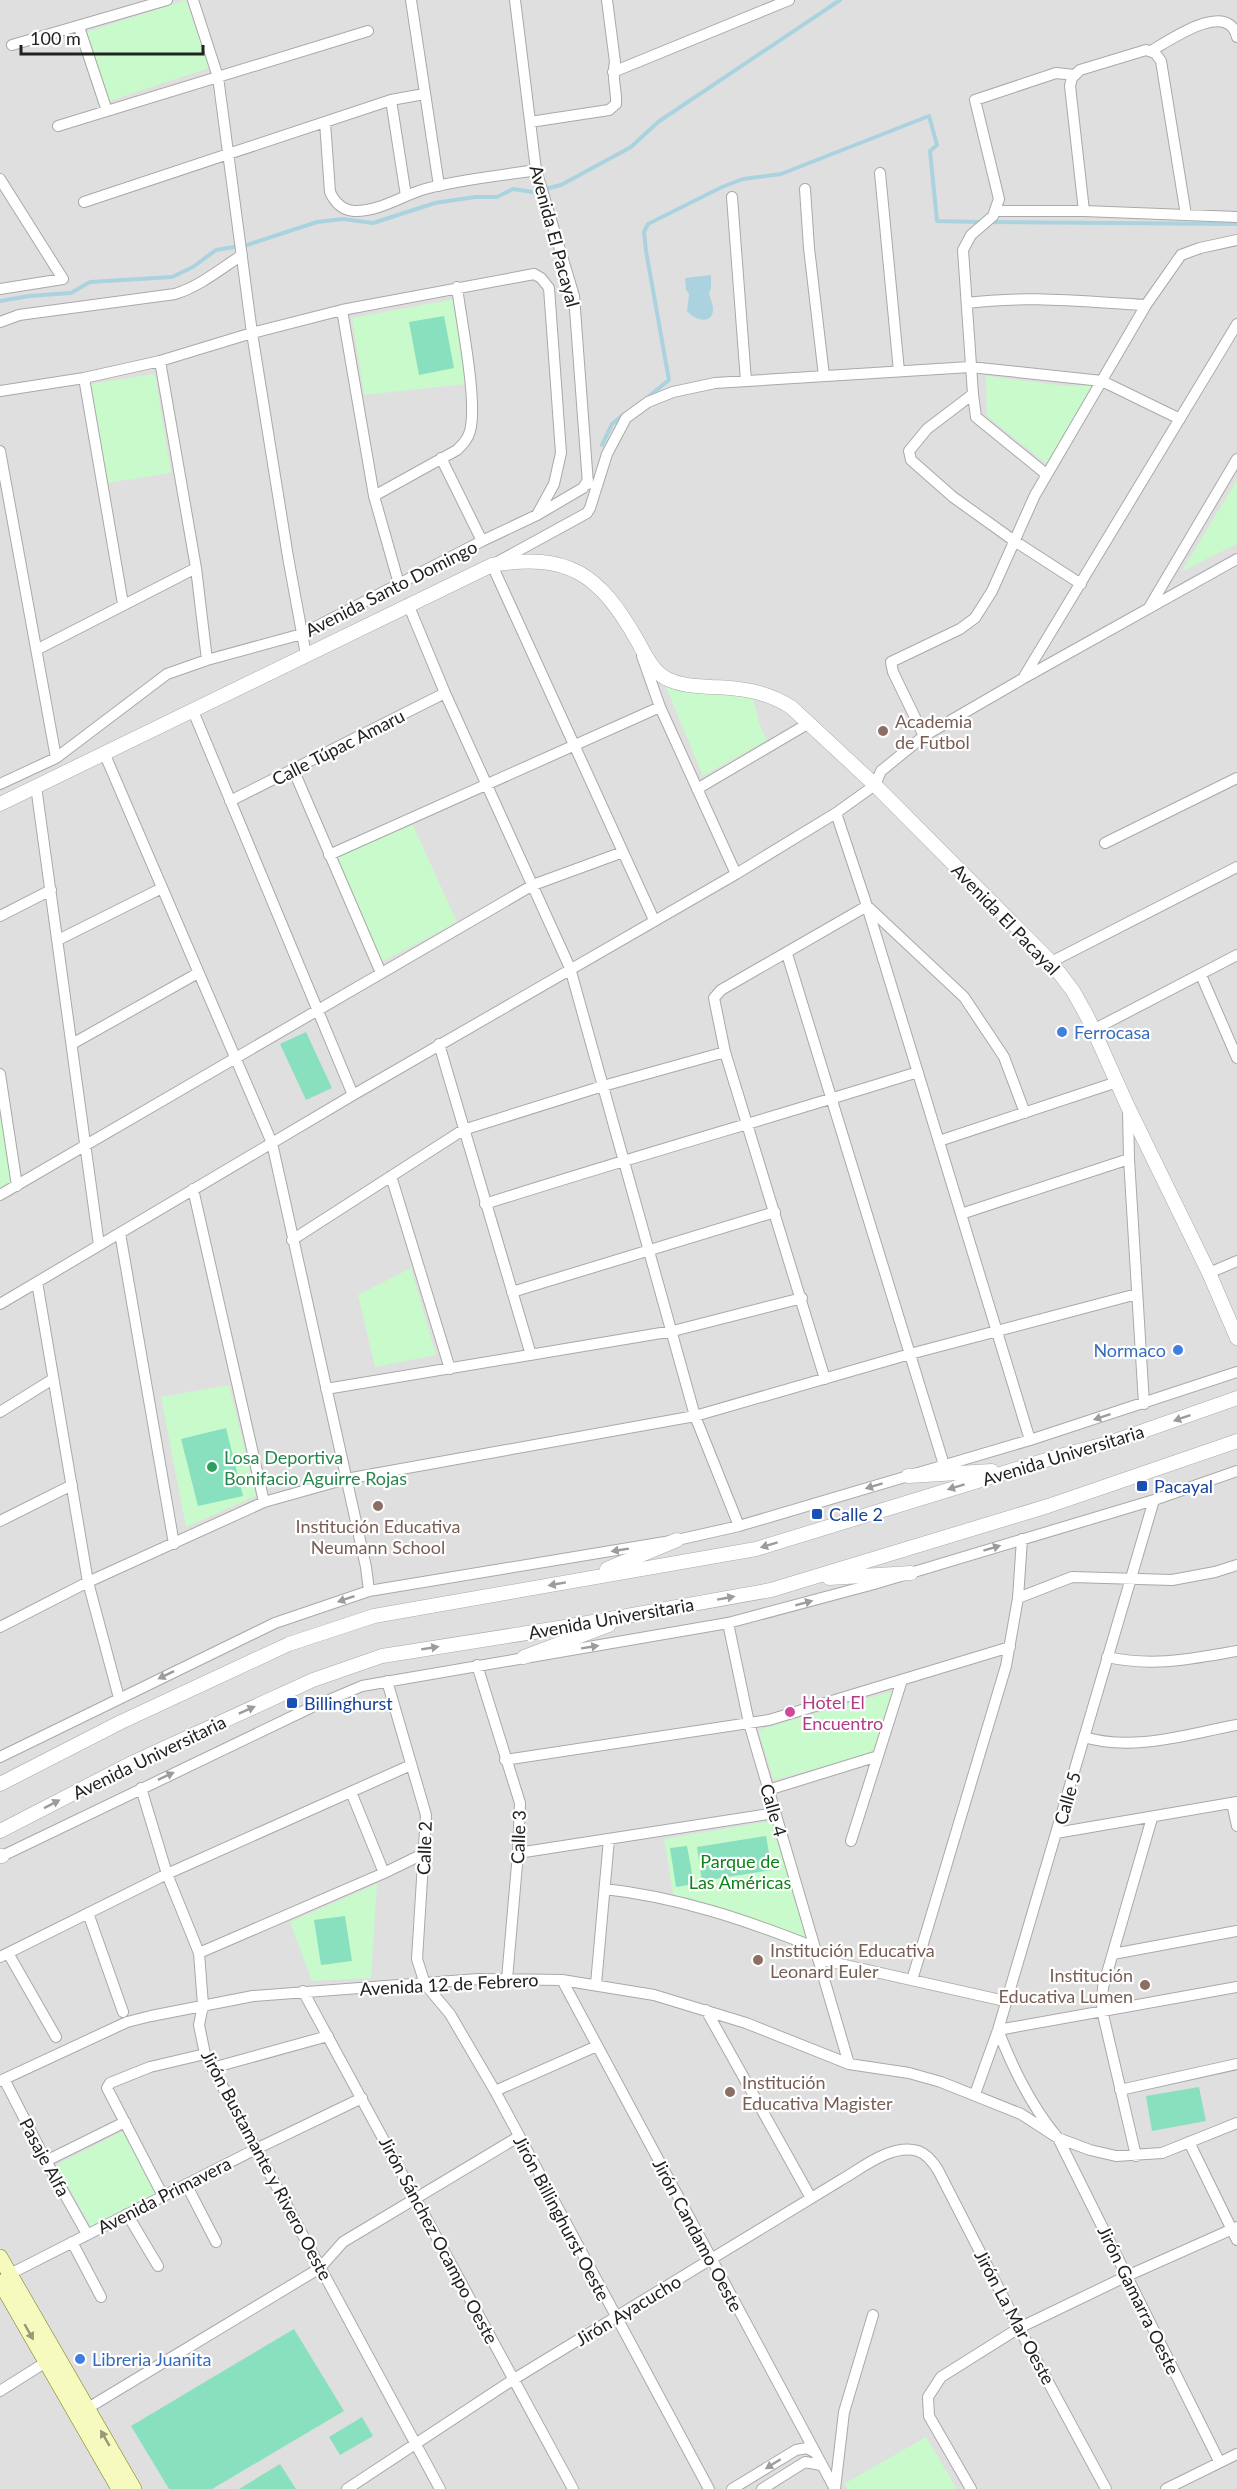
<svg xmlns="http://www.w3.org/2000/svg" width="1237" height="2489" viewBox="0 0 1237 2489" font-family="Lato,sans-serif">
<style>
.residential{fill:#e0dfdf}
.park{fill:#c8facc}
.pitch{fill:#88e0be}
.water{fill:#aad3df}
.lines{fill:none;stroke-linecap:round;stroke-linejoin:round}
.stream{stroke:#aad3df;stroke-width:4}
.minor-casing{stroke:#a9a9a9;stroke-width:12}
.tertiary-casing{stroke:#a9a9a9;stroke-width:15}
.secondary-casing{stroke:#707d05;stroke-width:16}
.minor{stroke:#fff;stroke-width:10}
.tertiary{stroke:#fff;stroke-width:14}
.secondary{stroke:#f7fabf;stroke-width:15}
.oneway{fill:#9c9c9c}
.oneway2{fill:#979978}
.education-dot{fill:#8d6e63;stroke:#fff;stroke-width:2}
.shop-dot{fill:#3f7fe0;stroke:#fff;stroke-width:2}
.leisure-dot{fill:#2e9e5b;stroke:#fff;stroke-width:2}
.transit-dot{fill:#1a4fb4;stroke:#fff;stroke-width:2}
.hotel-dot{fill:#d1479c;stroke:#fff;stroke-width:2}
.labels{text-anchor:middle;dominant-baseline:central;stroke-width:4.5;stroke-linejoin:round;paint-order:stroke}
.street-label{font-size:18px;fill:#222;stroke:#fff}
.education-label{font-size:18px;fill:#785e54;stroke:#fff;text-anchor:start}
.shop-label{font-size:18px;fill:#366cbe;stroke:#fff;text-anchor:start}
.leisure-label{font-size:18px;fill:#27864d;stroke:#fff;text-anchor:start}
.transit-label{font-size:18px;fill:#164399;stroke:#fff;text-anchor:start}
.hotel-label{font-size:18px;fill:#b23c85;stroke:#fff;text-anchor:start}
.park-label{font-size:18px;fill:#0c8416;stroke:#fff}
</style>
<rect width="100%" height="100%" fill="#f2efe9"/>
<path class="residential" d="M0 0H1237V2489H0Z"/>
<path class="park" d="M186 0 209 68 109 101 87 32Z
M455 299 465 384 364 395 352 318Z
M155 374 171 473 106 483 90 384Z
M986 376 1065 386H1092L1047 464 987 416Z
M1237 479V544L1182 571 1237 480Z
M666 687 752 695 760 726 767 740 703 776Z
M411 821 457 922 380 963 335 857Z
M0 1103 12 1181 0 1188Z
M411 1268 436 1355 375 1367 358 1295Z
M229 1385 256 1496 186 1527 161 1397Z
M894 1691 875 1752 774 1780 758 1730Z
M772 1821 806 1939 674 1898 664 1839Z
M377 1884 371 1978 312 1981 290 1922Z
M125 2130 159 2194 91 2227 56 2165Z
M926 2437 957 2489H848L844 2484Z"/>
<path class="pitch" d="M444 316 454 368 419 375 409 322Z
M306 1032 332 1088 306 1100 280 1044Z
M226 1428 243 1496 198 1506 181 1439Z
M766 1836 772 1870 702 1881 697 1847Z
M687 1846 694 1884 676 1887 670 1848Z
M345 1916 352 1961 321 1965 314 1920Z
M1199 2087 1206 2121 1152 2131 1146 2096Z
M294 2329 344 2411 212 2489H169L131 2426Z
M362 2417 373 2436 340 2455 329 2437Z
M280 2464 296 2489H239Z"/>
<path class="water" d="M711 275V288L709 293C710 298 713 304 713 308 714 325 695 321 687 311L689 294 686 290 685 278Z"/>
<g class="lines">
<path class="stream" d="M989 222 1237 224
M0 301 29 296 71 293 90 282 172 277 193 267 216 250 247 245 317 222 343 219 373 223 435 203 475 197H497L513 189 533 192 561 185 631 147 658 122 840 0
M648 397 669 380 646 251 644 232 648 224 722 187 743 179 781 174 929 116 937 145 930 151 937 221 981 222
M602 445 612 424 624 414"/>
<defs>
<path id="minor" d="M193 0 218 77 252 333 288 557 306 655
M411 0 439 186
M515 0 536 170 574 296 588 484
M79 27 107 111
M12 45 167 0
M1151 51C1173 38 1228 0 1237 37
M613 72 789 0
M1074 75 1056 73 975 100 999 199 993 216 971 235 963 250 973 394 927 429 909 451 911 460 953 497 1013 540 1081 584
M391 100 406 196
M325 122 330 192C335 203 342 210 354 211 379 212 403 195 425 189 461 179 500 176 536 170
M530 122 609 110 616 104C617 90 611 77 615 62L607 0
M58 126 368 31
M880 173 899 371
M0 179 63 279 0 289
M805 189 809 248 824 376
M732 197 746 381
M84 202 391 100 424 94
M996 211H1084L1237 217
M1084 211 1070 86 1072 78 1080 70 1146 50 1155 53 1161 61 1186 215
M967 303C1026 295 1086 302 1146 305
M342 310 374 496 399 584
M0 322 19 315 175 294C200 286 219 270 242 255
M160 361 196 568 207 660
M84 378 123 604
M0 391 84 378 160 361 252 333 342 310 534 274 541 278 549 288 561 453 554 484 537 515
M973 394 976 417 1046 474
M0 451 56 758
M441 458 482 541
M374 496 457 450C463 444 468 439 470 431 478 402 461 320 457 287
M408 604 445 693 570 968 695 1416 739 1526
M1150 606 1237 459
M38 649 196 568
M642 656 660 707 736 874
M1025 675 1237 324
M193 711 353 1095
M924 736 893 672 891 662 960 629 975 618 992 591 1035 495 1146 305 1181 255 1200 248 1237 240
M105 755 272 1143 366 1567 369 1591
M293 769 381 973
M0 784 56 758 167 674 207 660 302 634 482 541 537 515 583 488 588 480
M36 786 99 1245
M697 789 809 723
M230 801 445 693
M836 813 867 906 1030 1440
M1105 843 1237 778
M329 855 660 707
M0 916 51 890
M654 920 492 565 587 513 590 508 607 454 626 418 648 402 673 392 715 383 970 367 1102 381 1180 419
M58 940 162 888
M787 954 944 1465
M1051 962 1237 867
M1201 975 1237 1058
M1093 1030 1237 955
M72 1044 198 973
M439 1044 531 1355
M0 1074 17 1186
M1128 1110 1129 1159 1144 1404
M939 1141 1117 1082
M391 1176 450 1369
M193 1189 264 1502
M0 1195 533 885 623 852
M485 1204C629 1158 774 1117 918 1072
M961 1214 1129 1159
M120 1233 174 1544
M292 1240 463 1130 603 1086 725 1052
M1209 1273 1237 1261
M37 1282 88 1582 119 1698
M512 1292 775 1212
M0 1304 353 1095 736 874 836 813 875 785 881 771 924 736 1024 678 1237 559
M825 1379 725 1052 714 998 721 990 867 906 964 997 1004 1057 1025 1113
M326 1389 673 1331 802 1298
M0 1412 53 1379
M0 1521 72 1485
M1018 1598 1072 1577 1172 1580 1215 1572 1237 1565
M728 1623 749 1723 849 2064
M0 1627 88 1582 264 1502 346 1479 695 1416 910 1354 1137 1294
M1107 1657C1154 1667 1190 1659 1237 1651
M477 1665 520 1803 518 1853 507 1979
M387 1681 426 1815 417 1959 425 1984 450 2014 495 2091 709 2489
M1084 1737C1134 1752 1187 1734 1237 1725
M0 1757 275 1623 369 1591 677 1540 739 1526 1030 1440 1237 1372
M505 1760 769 1720 1010 1647
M141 1788 167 1874 199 1953 203 2005 199 2025 205 2054 440 2489
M768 1790 878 1756
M351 1792 384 1873
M1232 1803 1237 1826
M1056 1833 1237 1802
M851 1841 902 1680
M518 1853 775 1813
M0 1857 310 1708 362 1686 728 1623 874 1584 1154 1500 1237 1471
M605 1889C678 1897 746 1920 814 1947
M88 1913 123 2012
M8 1953 56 2037
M199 1953 384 1873 425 1853
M1113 1954 1237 1931
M0 1957 167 1874 411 1765
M818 1959 1005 2001
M562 1980 835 2489
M912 1980 1006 1666 1018 1598 1022 1539
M596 1984 609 1839
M303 1991 573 2489
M706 2010 811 2198
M212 2068 328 2036
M4 2079 46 2161 87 2234
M0 2081 127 2022 151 2016 253 1996 478 1979 562 1980 654 1995 746 2023 849 2064 909 2073 941 2082 1021 2114 1058 2138 1090 2150 1116 2156 1162 2153 1237 2123
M1120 2090 1237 2064
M495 2091 597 2046
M975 2094 998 2030 1154 1500
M1189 2142 1237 2240
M1136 2156 1102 2010 1103 1987 1152 1818
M46 2161 125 2122
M186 2184 216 2242
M163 2196 107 2088 110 2083 150 2067 205 2054
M127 2214 158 2266
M72 2242 101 2297
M6 2276 256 2149 362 2098
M0 2391 46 2362
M83 2411 320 2268 343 2242 518 2137
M1219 2461 1058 2138C1031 2106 1013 2069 998 2030L1237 1987
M347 2489 514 2379 841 2180C862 2168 892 2143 918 2151 927 2154 933 2162 938 2170L1019 2328 1106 2489
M732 2489 796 2450 807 2448 814 2452
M762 2489 805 2462 821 2465
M835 2489 844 2412 873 2315
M971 2489 929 2416 928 2397 941 2377 1019 2328 1127 2276 1237 2227
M1166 2489 1237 2454"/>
<path id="tertiary" d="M0 804 492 565C569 552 599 574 637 640 645 654 652 671 667 679 682 686 697 686 712 687 741 688 766 691 791 707L875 785 1051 962 1073 991 1088 1018 1128 1107 1209 1273 1237 1338
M908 1476 992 1471
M607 1569 677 1540
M829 1578 911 1573
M524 1657 609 1625
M0 1784 121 1722 289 1644 374 1616 756 1549 1056 1457 1109 1443 1237 1398
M0 1831 134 1762 313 1680 382 1656 565 1627 771 1590 1048 1506 1237 1441
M0 1856H2"/>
<path id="secondary" d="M0 2257 134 2489
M0 2282 119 2489"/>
</defs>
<use href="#minor" class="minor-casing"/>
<use href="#tertiary" class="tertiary-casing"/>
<use href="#secondary" class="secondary-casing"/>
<use href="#minor" class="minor"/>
<use href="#tertiary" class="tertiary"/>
<use href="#secondary" class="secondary"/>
</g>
<defs><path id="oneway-solid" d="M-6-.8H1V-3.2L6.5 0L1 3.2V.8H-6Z" transform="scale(1.5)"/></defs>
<g class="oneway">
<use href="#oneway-solid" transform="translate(1102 1417) rotate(162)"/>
<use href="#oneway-solid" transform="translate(1182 1418) rotate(161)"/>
<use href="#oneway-solid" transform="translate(874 1486) rotate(163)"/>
<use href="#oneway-solid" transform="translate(956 1487) rotate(163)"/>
<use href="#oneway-solid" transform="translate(769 1545) rotate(163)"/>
<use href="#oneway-solid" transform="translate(992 1548) rotate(-17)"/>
<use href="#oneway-solid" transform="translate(620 1550) rotate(171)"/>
<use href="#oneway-solid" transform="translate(557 1584) rotate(170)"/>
<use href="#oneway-solid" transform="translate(726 1598) rotate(-10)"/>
<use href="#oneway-solid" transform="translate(346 1599) rotate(161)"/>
<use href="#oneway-solid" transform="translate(804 1603) rotate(-15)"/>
<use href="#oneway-solid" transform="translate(590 1647) rotate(-9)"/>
<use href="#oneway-solid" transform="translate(430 1648) rotate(-9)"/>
<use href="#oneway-solid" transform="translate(166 1675) rotate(154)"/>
<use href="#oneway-solid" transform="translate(247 1710) rotate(-24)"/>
<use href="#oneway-solid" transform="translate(166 1776) rotate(-25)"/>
<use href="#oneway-solid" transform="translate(52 1804) rotate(-27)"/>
<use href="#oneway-solid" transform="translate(773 2464) rotate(148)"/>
</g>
<g class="oneway2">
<use href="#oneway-solid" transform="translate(29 2332) rotate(60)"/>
<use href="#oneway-solid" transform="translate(105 2438) rotate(-120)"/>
</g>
<g class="education-dot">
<circle cx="883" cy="731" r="6"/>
<circle cx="378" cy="1506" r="6"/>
<circle cx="758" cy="1960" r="6"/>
<circle cx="1145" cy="1985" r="6"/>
<circle cx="730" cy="2092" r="6"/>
</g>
<g class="shop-dot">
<circle cx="1062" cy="1032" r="6"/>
<circle cx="1178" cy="1350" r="6"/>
<circle cx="80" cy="2359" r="6"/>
</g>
<circle class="leisure-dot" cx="212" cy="1467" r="6"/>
<g class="transit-dot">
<rect x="1136" y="1480" width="12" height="12" rx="3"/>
<rect x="811" y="1508" width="12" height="12" rx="3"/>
<rect x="286" y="1697" width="12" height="12" rx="3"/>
</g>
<circle class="hotel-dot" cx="790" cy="1712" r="6"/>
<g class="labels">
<g class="street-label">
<text transform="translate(555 236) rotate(75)">Avenida El Pacayal</text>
<text transform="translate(391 588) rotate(-27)">Avenida Santo Domingo</text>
<text transform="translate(338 747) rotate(-27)">Calle Túpac Amaru</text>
<text transform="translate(1006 919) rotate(46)">Avenida El Pacayal</text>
<text transform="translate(1063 1455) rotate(-17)">Avenida Universitaria</text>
<text transform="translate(611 1618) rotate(-10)">Avenida Universitaria</text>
<text transform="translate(149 1757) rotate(-26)">Avenida Universitaria</text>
<text transform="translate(1067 1798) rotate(-74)">Calle 5</text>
<text transform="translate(774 1810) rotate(74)">Calle 4</text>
<text transform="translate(518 1837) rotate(-88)">Calle 3</text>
<text transform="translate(424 1848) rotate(-88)">Calle 2</text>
<text transform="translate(449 1984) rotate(-3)">Avenida 12 de Febrero</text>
<text transform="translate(45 2157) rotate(62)">Pasaje Alfa</text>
<text transform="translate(267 2165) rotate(62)">Jirón Bustamante y Rivero Oeste</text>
<text transform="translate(164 2195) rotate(-27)">Avenida Primavera</text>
<text transform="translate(562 2218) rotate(62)">Jirón Billinghurst Oeste</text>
<text transform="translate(698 2235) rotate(62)">Jirón Candamo Oeste</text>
<text transform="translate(439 2240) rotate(62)">Jirón Sánchez Ocampo Oeste</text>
<text transform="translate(1139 2300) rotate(64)">Jirón Gamarra Oeste</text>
<text transform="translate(628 2310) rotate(-31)">Jirón Ayacucho</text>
<text transform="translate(1015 2317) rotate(62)">Jirón La Mar Oeste</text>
</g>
<g class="education-label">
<text x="895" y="721">Academia<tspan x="895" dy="21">de Futbol</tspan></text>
<text x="378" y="1526" text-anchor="middle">Institución Educativa<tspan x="378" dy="21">Neumann School</tspan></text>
<text x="770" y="1950">Institución Educativa<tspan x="770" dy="21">Leonard Euler</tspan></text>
<text x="1133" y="1975" text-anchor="end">Institución<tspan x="1133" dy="21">Educativa Lumen</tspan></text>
<text x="742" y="2082">Institución<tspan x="742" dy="21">Educativa Magister</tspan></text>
</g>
<g class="shop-label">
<text x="1074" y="1032">Ferrocasa</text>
<text x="1166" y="1350" text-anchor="end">Normaco</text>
<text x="92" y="2359">Libreria Juanita</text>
</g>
<g class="leisure-label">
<text x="224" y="1457">Losa Deportiva<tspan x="224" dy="21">Bonifacio Aguirre Rojas</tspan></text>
</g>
<g class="transit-label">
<text x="1154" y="1486">Pacayal</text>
<text x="829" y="1514">Calle 2</text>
<text x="304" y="1703">Billinghurst</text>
</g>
<g class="hotel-label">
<text x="802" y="1702">Hotel El<tspan x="802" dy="21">Encuentro</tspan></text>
</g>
<g class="park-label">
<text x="740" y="1861">Parque de<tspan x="740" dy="21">Las Américas</tspan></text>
</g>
</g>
<path d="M21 45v9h182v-9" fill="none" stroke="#222222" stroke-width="3"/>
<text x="30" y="45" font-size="18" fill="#222222" stroke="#ffffff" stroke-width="4.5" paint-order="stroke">100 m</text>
</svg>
